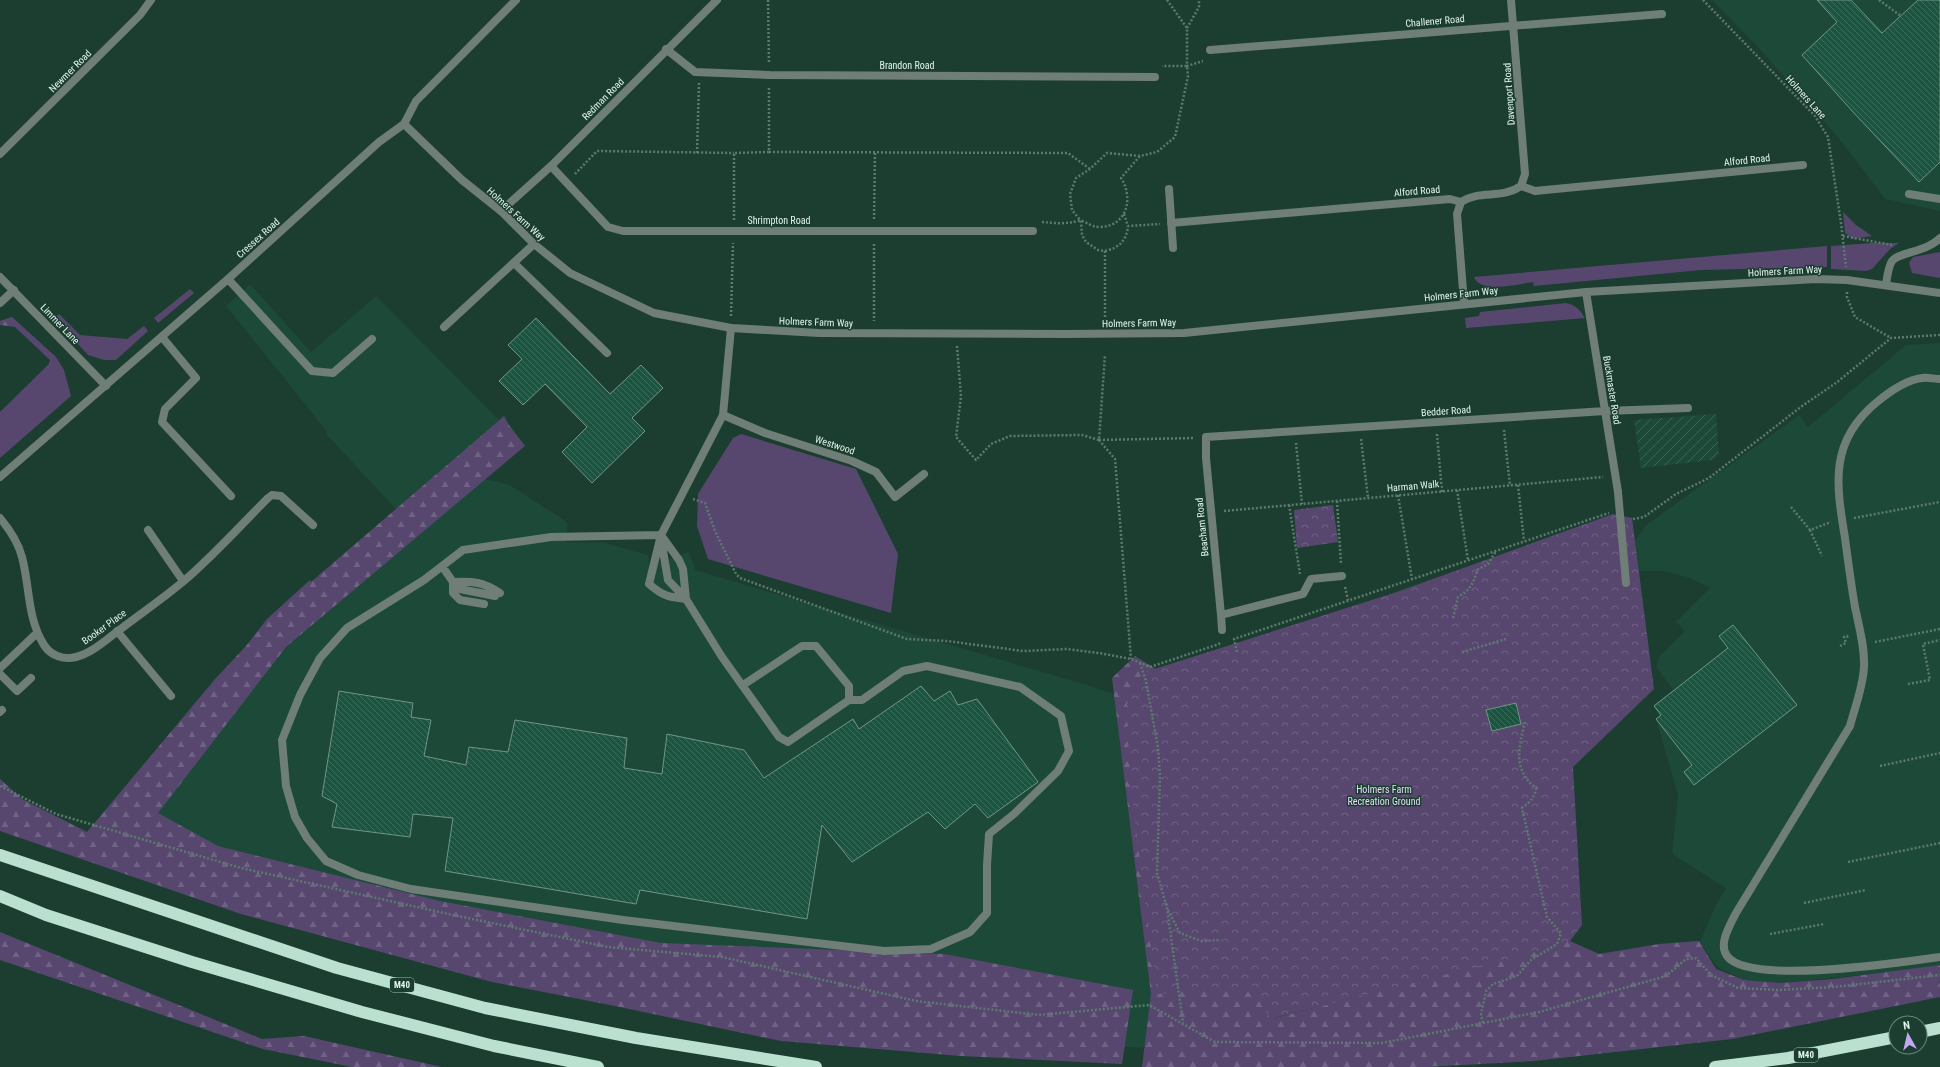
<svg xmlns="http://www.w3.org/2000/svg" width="1940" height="1067" viewBox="0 0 1940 1067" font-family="'Roboto Condensed',sans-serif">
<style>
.built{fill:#1d4939}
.industrial{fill:url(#industrial-furrows)}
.green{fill:#57476f}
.forest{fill:url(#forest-firs)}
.park{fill:url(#park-crowns)}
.building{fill:url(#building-back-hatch);stroke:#719685}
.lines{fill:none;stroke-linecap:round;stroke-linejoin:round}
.path{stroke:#5c7a6e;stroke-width:2.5;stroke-dasharray:2 2;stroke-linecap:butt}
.service{stroke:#6f7e77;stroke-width:8}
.minor{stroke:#6f7e77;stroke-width:8}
.tertiary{stroke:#6f7e77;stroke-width:8}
.motorway{stroke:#bae1cf;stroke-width:12}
.labels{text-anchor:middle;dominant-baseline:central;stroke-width:3;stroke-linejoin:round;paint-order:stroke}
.shield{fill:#1c3e31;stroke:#a6bdb3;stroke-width:1}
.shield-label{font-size:9px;font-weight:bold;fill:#e1f4eb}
.street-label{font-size:10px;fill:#e1f4eb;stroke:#1c3e31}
.park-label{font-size:10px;fill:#e4dbf7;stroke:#1c3e31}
</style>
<defs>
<pattern id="industrial-furrows" width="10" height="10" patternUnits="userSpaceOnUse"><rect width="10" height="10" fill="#1d4939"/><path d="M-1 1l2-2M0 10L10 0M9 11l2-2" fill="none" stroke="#3e6456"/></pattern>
<pattern id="forest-firs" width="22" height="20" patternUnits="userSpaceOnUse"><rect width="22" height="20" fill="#57476f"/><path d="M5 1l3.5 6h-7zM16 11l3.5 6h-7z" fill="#6f6284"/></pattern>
<pattern id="park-crowns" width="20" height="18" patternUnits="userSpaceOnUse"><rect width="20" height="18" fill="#57476f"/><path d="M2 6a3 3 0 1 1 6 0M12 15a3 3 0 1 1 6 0" fill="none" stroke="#6f6284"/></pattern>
<pattern id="building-back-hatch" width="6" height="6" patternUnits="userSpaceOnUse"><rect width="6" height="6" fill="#1b5440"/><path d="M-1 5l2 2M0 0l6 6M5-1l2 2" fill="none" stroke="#3c6d5c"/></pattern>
</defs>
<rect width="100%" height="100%" fill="#1c3e31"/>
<path class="built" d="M1712 0H1940V211L1885 199 1842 142 1756 45Z
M250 284 311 352 376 296 499 420 396 509 326 434 327 432 301 399 226 306Z
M1940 343V967L1780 983 1744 980 1717 967 1700 942 1716 905 1726 888 1672 854 1678 795 1656 719 1661 715 1653 705 1673 690 1657 668V662L1660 656 1685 631 1676 622 1710 588 1690 578 1664 571H1639L1635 541 1645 526 1799 415 1808 427 1906 345Z
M484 479 508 484 567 522 566 542 605 543 648 555 649 566 689 552 695 570 1087 685 1140 703 1182 1050 1112 1046 389 929 139 812 286 647Z"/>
<path class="industrial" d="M1716 414 1719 455 1712 460 1641 468 1634 420Z"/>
<path class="green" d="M1843 212 1856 225 1872 236 1853 239 1845 233Z
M1872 243H1899L1890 249 1872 269 1866 271 1831 269V246Z
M1827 246V267L1701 270 1534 286 1533 282C1519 284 1480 294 1474 277Z
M1940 252V278L1912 273 1909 263 1913 257Z
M190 289 194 293 158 323 154 318Z
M1566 303C1576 305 1580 310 1585 318L1466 328 1465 318 1479 316 1480 312Z
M59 314 80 335 127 339 144 326 148 331 116 360H104L88 355 54 318Z
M56 357 64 370 71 396 0 458V412Z
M741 434 856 469 898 554 891 613 708 559 697 526 698 494 733 438Z"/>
<path class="forest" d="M12 317 56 357 49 365 50 360 15 327 0 325V321Z
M504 416 509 425 525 446 286 647 158 813 218 846 440 901 661 943 944 954 1133 990 1122 1064 961 1056 781 1041 615 1006 492 982 241 914 0 831V779L22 799 87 832 216 678 246 646 267 619 310 580 311 582Z
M1135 656 1162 673 1258 982 1275 1018 1570 941 1599 954 1659 944 1699 941 1716 969 1744 980 1780 983 1833 979 1940 965V997L1732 1039 1534 1061 1426 1067H1142L1151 994 1112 678Z
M0 932 262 1039 304 1036 442 1067H352L263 1049 0 960Z"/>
<path class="park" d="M1333 505 1338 542 1297 548 1294 510Z
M1613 514 1632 518 1654 689 1573 767 1582 925 1570 941 1551 948 1270 1019 1253 986 1157 994 1131 790 1126 706 1142 673 1394 593Z"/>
<path class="building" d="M1817 0H1851L1882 33 1918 0H1940V162L1919 182 1854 113 1802 55 1837 22Z
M536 318 610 394 641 365 663 388 632 418 645 431 592 483 562 452 587 427 545 384 523 405 499 381 522 359 508 345Z
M1733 625 1797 705 1694 785 1684 772 1692 765 1656 719 1661 715 1654 706 1728 648 1719 636Z
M921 686 934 701 950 691 958 705 977 699 1038 782 988 818 975 804 945 829 928 812 852 862 822 825 807 919 640 890 636 904 445 871 453 818 413 814 410 837 332 827 337 804 322 796 339 691 413 703 411 717 431 720 424 756 466 765 469 747 508 752 515 720 627 738 624 768 662 774 667 734 744 750 764 778 853 719 859 729Z
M1516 703 1521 724 1492 731 1486 710Z"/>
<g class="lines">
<path class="path" d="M768 0 769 64
M1167 0 1187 28V66L1203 61
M1703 0 1815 116 1828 137 1841 223 1846 267
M1879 0 1901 16
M1187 28 1199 7V0
M769 152 1068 153 1090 169
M697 153 699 83
M575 174 597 151 734 153
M1124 214 1128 226 1160 224
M874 219 875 153
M734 220V153L769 152V87
M1042 222C1052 223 1063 224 1073 222 1075 222 1079 220 1082 221 1088 223 1092 227 1099 227 1127 227 1134 198 1121 178L1140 156
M1843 236 1892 245
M874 244V321
M1105 251C1119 248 1127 240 1128 226
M1847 292V297L1855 317 1891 338
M731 316 733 243
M1105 321V251L1098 250 1086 242 1082 235 1081 221 1072 210 1070 194 1076 178 1090 169 1107 153 1140 156 1157 152 1175 137 1188 76 1187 66H1162
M957 346 961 396 956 437 976 460 991 444 1010 436 1082 435 1099 440 1105 355
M1504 430 1510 486
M1437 434 1442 492
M1361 439 1368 498
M1099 440 1115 459 1131 659
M1099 440 1194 438
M1296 443 1302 504
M1518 485 1524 541
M1457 490 1468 560
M1398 495 1412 579
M693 499 705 503 715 531 736 574 740 578 907 639 947 641 1023 651 1067 649 1099 653 1131 659 1150 667 1219 644 1220 641
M1337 501 1341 564
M1289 505 1300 574
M1791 507 1810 530 1831 522
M1224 511 1603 477
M1854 518 1940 502
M1633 519 1644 517 1676 494 1709 478 1802 406 1836 383 1891 338 1940 335
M1810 530 1822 556
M1345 587 1348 600
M1453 618 1458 597C1470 590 1474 583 1477 570L1488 564 1496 551
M1875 642 1940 629
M1840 646 1846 643 1844 637 1847 636 1848 638
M1237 652 1234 639 1609 513
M1462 652 1506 639
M1140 663 1146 681 1158 748 1160 775 1157 873 1167 908 1183 1023
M1908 684 1930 680 1923 644 1940 640
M1880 766 1940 753
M0 786 56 814 241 868 453 915 608 947 722 957 916 1001 1039 1015 1149 1005 1215 1042 1382 1043 1539 1012 1666 976 1686 959 1696 958 1711 975 1738 988 1778 990 1834 987 1940 975
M1848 862 1940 843
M1804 903 1866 890
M1168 910 1180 933 1201 941 1221 940
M1770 934 1824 924
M1483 1023 1481 1015 1486 991 1493 984 1517 976 1531 960 1557 944 1561 933 1547 917 1522 808C1531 801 1534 798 1536 788 1512 770 1519 747 1525 722"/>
<path class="service" d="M1169 189 1173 248
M1909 194 1940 199
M514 263 607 353
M1886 285C1887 278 1888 267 1892 261 1899 252 1927 252 1940 238
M731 328 723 415 661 535 551 537 463 550 424 580 347 628 320 658 300 695 282 740 286 786 295 817 307 838 326 861 358 875 411 889 623 920 884 951 931 949 970 932 987 913V865L989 834 1014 814 1058 771 1069 751 1061 716 1020 687 927 666 903 671 862 700H849
M1940 379C1934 379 1928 377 1922 378 1906 380 1889 392 1877 402 1829 441 1836 484 1845 538 1848 561 1851 584 1855 607 1859 627 1865 647 1864 667 1863 687 1855 707 1850 726L1736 913C1730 925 1718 944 1727 956 1749 986 1903 962 1940 957
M1618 492 1626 583
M267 499 272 495 281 496 313 525
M661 535 649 584C663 596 668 597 686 599L722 657 779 737 788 742 849 700V686L816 646H802L743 685
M661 535 679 560 683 569 686 599
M661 539 668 580 686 599
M442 566 453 582 460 589 495 596
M453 582C473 581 483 582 500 593
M453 582V593L460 600 484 604
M117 631 171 696
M0 674 17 691 31 678
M0 712 2 710"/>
<path class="minor" d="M1511 0 1525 174 1521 186
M666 49 695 72 769 75 1155 77
M1210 50 1662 14
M0 154 140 15 151 0
M551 166 608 227 623 231H1033
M1461 202 1457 214 1464 303
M501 211 551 166 717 0
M1171 223 1450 199 1461 202C1481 189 1500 200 1521 186L1535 191 1803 165
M0 277 106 386
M228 279 312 371 333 373 372 339
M1586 292 1618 492
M0 303 14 290
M444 327 534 244
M162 337 196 378 165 409 162 422 231 496
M723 415 765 433 852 461 876 472 895 497 924 474
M0 518C10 530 18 542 22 557 30 587 27 618 44 645 51 656 64 660 76 657 93 653 108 638 122 628 143 612 165 597 185 580 214 555 240 526 267 499
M148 530 183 581
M1342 576 1311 579 1303 594 1221 615 1206 458V437L1605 411 1688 408
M1221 615 1222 630
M0 668 37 633"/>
<path class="tertiary" d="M404 124 462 180 501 211 534 244 570 273 654 313 731 328 819 333 1064 334 1184 333 1586 292 1816 279 1847 280 1940 293
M0 477 228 279 379 142 404 124 416 101 516 0"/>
<path class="motorway" d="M0 855 337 968 485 1008 636 1038 816 1067
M0 896 46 915 192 962 362 1012 494 1046 598 1067
M1920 1032 1940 1028
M1715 1067 1788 1058 1896 1037"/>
</g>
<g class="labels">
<g class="shield">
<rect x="390" y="978" width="24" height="14" rx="3"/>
<rect x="1794" y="1048" width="24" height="14" rx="3"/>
</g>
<g class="shield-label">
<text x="402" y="985">M40</text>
<text x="1806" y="1055">M40</text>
</g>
<g class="street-label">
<text transform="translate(1435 21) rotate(-5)">Challener Road</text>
<text x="907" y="65">Brandon Road</text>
<text transform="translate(70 71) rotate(-45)">Newmer Road</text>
<text transform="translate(1509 94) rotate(-94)">Davenport Road</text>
<text transform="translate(1806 97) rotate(48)">Holmers Lane</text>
<text transform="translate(603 99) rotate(-45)">Redman Road</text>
<text transform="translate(1747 160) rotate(-6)">Alford Road</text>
<text transform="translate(1417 191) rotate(-5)">Alford Road</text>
<text transform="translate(516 214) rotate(42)">Holmers Farm Way</text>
<text x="779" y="220">Shrimpton Road</text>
<text transform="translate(258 238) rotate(-42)">Cressex Road</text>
<text transform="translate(1785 271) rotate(-3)">Holmers Farm Way</text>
<text transform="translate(1461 294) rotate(-6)">Holmers Farm Way</text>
<text transform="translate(816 322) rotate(2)">Holmers Farm Way</text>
<text transform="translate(1139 323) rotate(-1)">Holmers Farm Way</text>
<text transform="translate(60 324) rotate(46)">Limmer Lane</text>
<text transform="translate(1612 390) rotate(81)">Buckmaster Road</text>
<text transform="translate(1446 411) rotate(-4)">Bedder Road</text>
<text transform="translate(835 445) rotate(18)">Westwood</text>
<text transform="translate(1413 486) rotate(-5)">Harman Walk</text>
<text transform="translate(1202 527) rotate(-96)">Beacham Road</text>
<text transform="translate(104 627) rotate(-36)">Booker Place</text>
</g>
<g class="park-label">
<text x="1384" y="789">Holmers Farm<tspan x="1384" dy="12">Recreation Ground</tspan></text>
</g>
</g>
<g transform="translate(1908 1035) rotate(352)"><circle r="19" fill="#1c3e31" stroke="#6b877b"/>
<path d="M0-3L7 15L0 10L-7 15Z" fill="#c4a7f1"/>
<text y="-6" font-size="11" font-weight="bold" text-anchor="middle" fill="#e1f4eb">N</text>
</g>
</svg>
